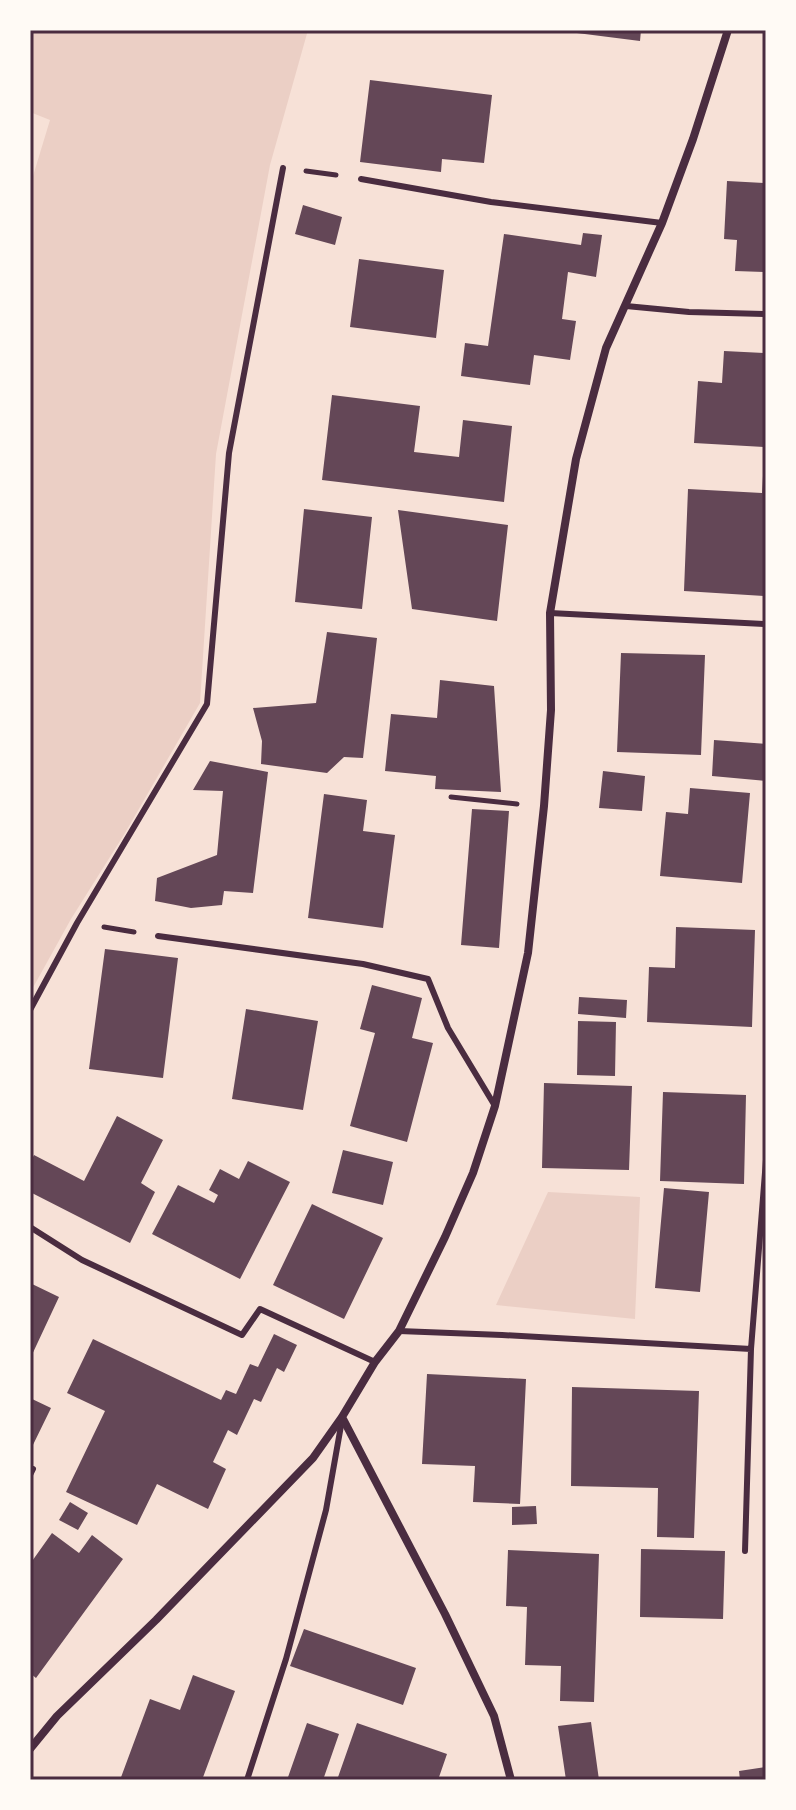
<svg xmlns="http://www.w3.org/2000/svg" width="796" height="1810" viewBox="0 0 796 1810" font-family="'Sofia Sans Condensed',sans-serif">
<style>
.green{fill:#ebcfc5}
.building{fill:#644757}
.lines{fill:none;stroke-linecap:round;stroke-linejoin:round}
.path{stroke:#4a2c40;stroke-width:5}
.service{stroke:#4a2c40;stroke-width:6}
.minor{stroke:#4a2c40;stroke-width:8}
.neatline{fill:none;stroke:#4a2c40;stroke-width:3}
</style>
<rect width="100%" height="100%" fill="#f7e1d7"/>
<path class="green" d="M30 30H308L270 165 216 454 200 703 125 833 71 919 30 993V186L50 120 30 112Z
M548 1192 640 1197 635 1319 496 1305Z"/>
<path class="building" d="M570 30H641L640 41 569 32Z
M370 80 492 95 484 163 442 159 441 172 360 162Z
M727 181 766 183V272L735 271 737 240 724 239Z
M303 205 342 217 335 245 295 234Z
M583 233 602 235 596 277 568 272 562 319 576 321 570 360 534 355 530 385 461 376 465 343 488 346 504 234 581 245Z
M359 259 444 270 436 338 350 327Z
M724 351 766 353V447L694 443 698 381 722 383Z
M332 395 420 406 414 452 459 457 463 420 512 426 504 502 322 480Z
M763 476H766V596L684 591 688 489 762 493Z
M304 509 372 517 362 609 295 602Z
M398 510 508 525 497 621 412 609Z
M327 632 377 638 363 758 344 757 327 773 261 764 262 741 253 708 316 703Z
M621 653 705 655 701 755 617 752Z
M440 680 494 686 501 792 435 789 436 776 385 771 391 714 437 718Z
M714 740 766 744V781L712 776Z
M210 761 268 772 253 893 224 891 222 905 191 908 155 901 157 878 217 855 223 791 193 790Z
M603 771 645 776 642 811 599 808Z
M690 788 750 793 742 883 660 876 666 812 688 814Z
M324 794 367 800 363 831 395 835 383 928 308 918Z
M472 809 509 811 499 948 461 945Z
M676 927 755 930 752 1027 647 1022 649 967 675 968Z
M105 949 178 958 163 1078 89 1069Z
M372 985 422 998 412 1038 433 1043 407 1142 350 1126 375 1033 360 1029Z
M579 997 627 1000 626 1018 578 1014Z
M246 1009 318 1021 303 1110 232 1099Z
M578 1021 616 1022 615 1076 577 1075Z
M544 1083 632 1086 629 1170 542 1168Z
M663 1092 746 1095 744 1184 660 1181Z
M117 1116 163 1140 141 1183 155 1192 130 1243 30 1192V1163L34 1155 84 1181Z
M343 1150 393 1162 383 1205 332 1193Z
M248 1161 290 1182 240 1279 152 1234 178 1185 214 1203 218 1195 209 1190 220 1169 239 1179Z
M664 1188 709 1192 700 1292 655 1288Z
M312 1204 383 1238 344 1319 273 1285Z
M30 1283 59 1297 30 1359Z
M274 1334 297 1345 284 1372 277 1368 261 1402 254 1399 237 1435 228 1430 213 1462 226 1469 208 1509 157 1484 137 1525 66 1492 105 1411 67 1393 93 1339 221 1400 226 1390 236 1394 250 1364 258 1367Z
M427 1374 526 1379 520 1504 473 1502 475 1466 422 1464Z
M572 1387 699 1391 694 1538 657 1537 658 1488 571 1486Z
M30 1398 51 1408 30 1451Z
M70 1502 88 1513 78 1530 59 1520Z
M536 1506 537 1524 512 1525V1507Z
M52 1533 79 1553 92 1535 123 1559 36 1678 30 1673V1564Z
M641 1549 725 1551 723 1619 640 1617Z
M508 1550 599 1554 594 1702 560 1701 561 1666 525 1665 527 1607 506 1606Z
M304 1629 416 1668 403 1705 290 1666Z
M193 1675 235 1691 202 1780H120L150 1699 180 1710Z
M591 1722 599 1780H566L558 1726Z
M307 1723 339 1734 323 1780H287Z
M357 1723 447 1754 438 1780H337Z
M766 1767V1780H740L739 1771Z"/>
<g class="lines">
<path class="path" d="M306 171 336 175
M451 797 517 804
M104 927 134 932"/>
<path class="service" d="M361 179 491 202 662 223
M626 306 689 312 766 314
M550 613 766 624
M158 936 363 964 428 979 448 1028 495 1106
M30 1010 77 923 207 704 229 453 283 168
M30 1227 82 1260 242 1335 260 1309 375 1362
M399 1331 502 1335 751 1349 766 1160
M30 1475 33 1469
M745 1551 751 1349
M247 1780 286 1659 326 1510 342 1420"/>
<path class="minor" d="M342 1417 445 1614 494 1716 511 1780
M30 1749 57 1716 156 1620 313 1458 342 1417 375 1362 399 1331 445 1237 473 1173 495 1106 528 953 544 806 551 710 550 613 576 459 606 348 662 223 693 139 728 30"/>
</g>
<rect width="796" height="1810" fill="none" stroke="#fffaf5" stroke-width="64"/>
<rect x="32" y="32" width="732" height="1746" class="neatline"/>
</svg>
